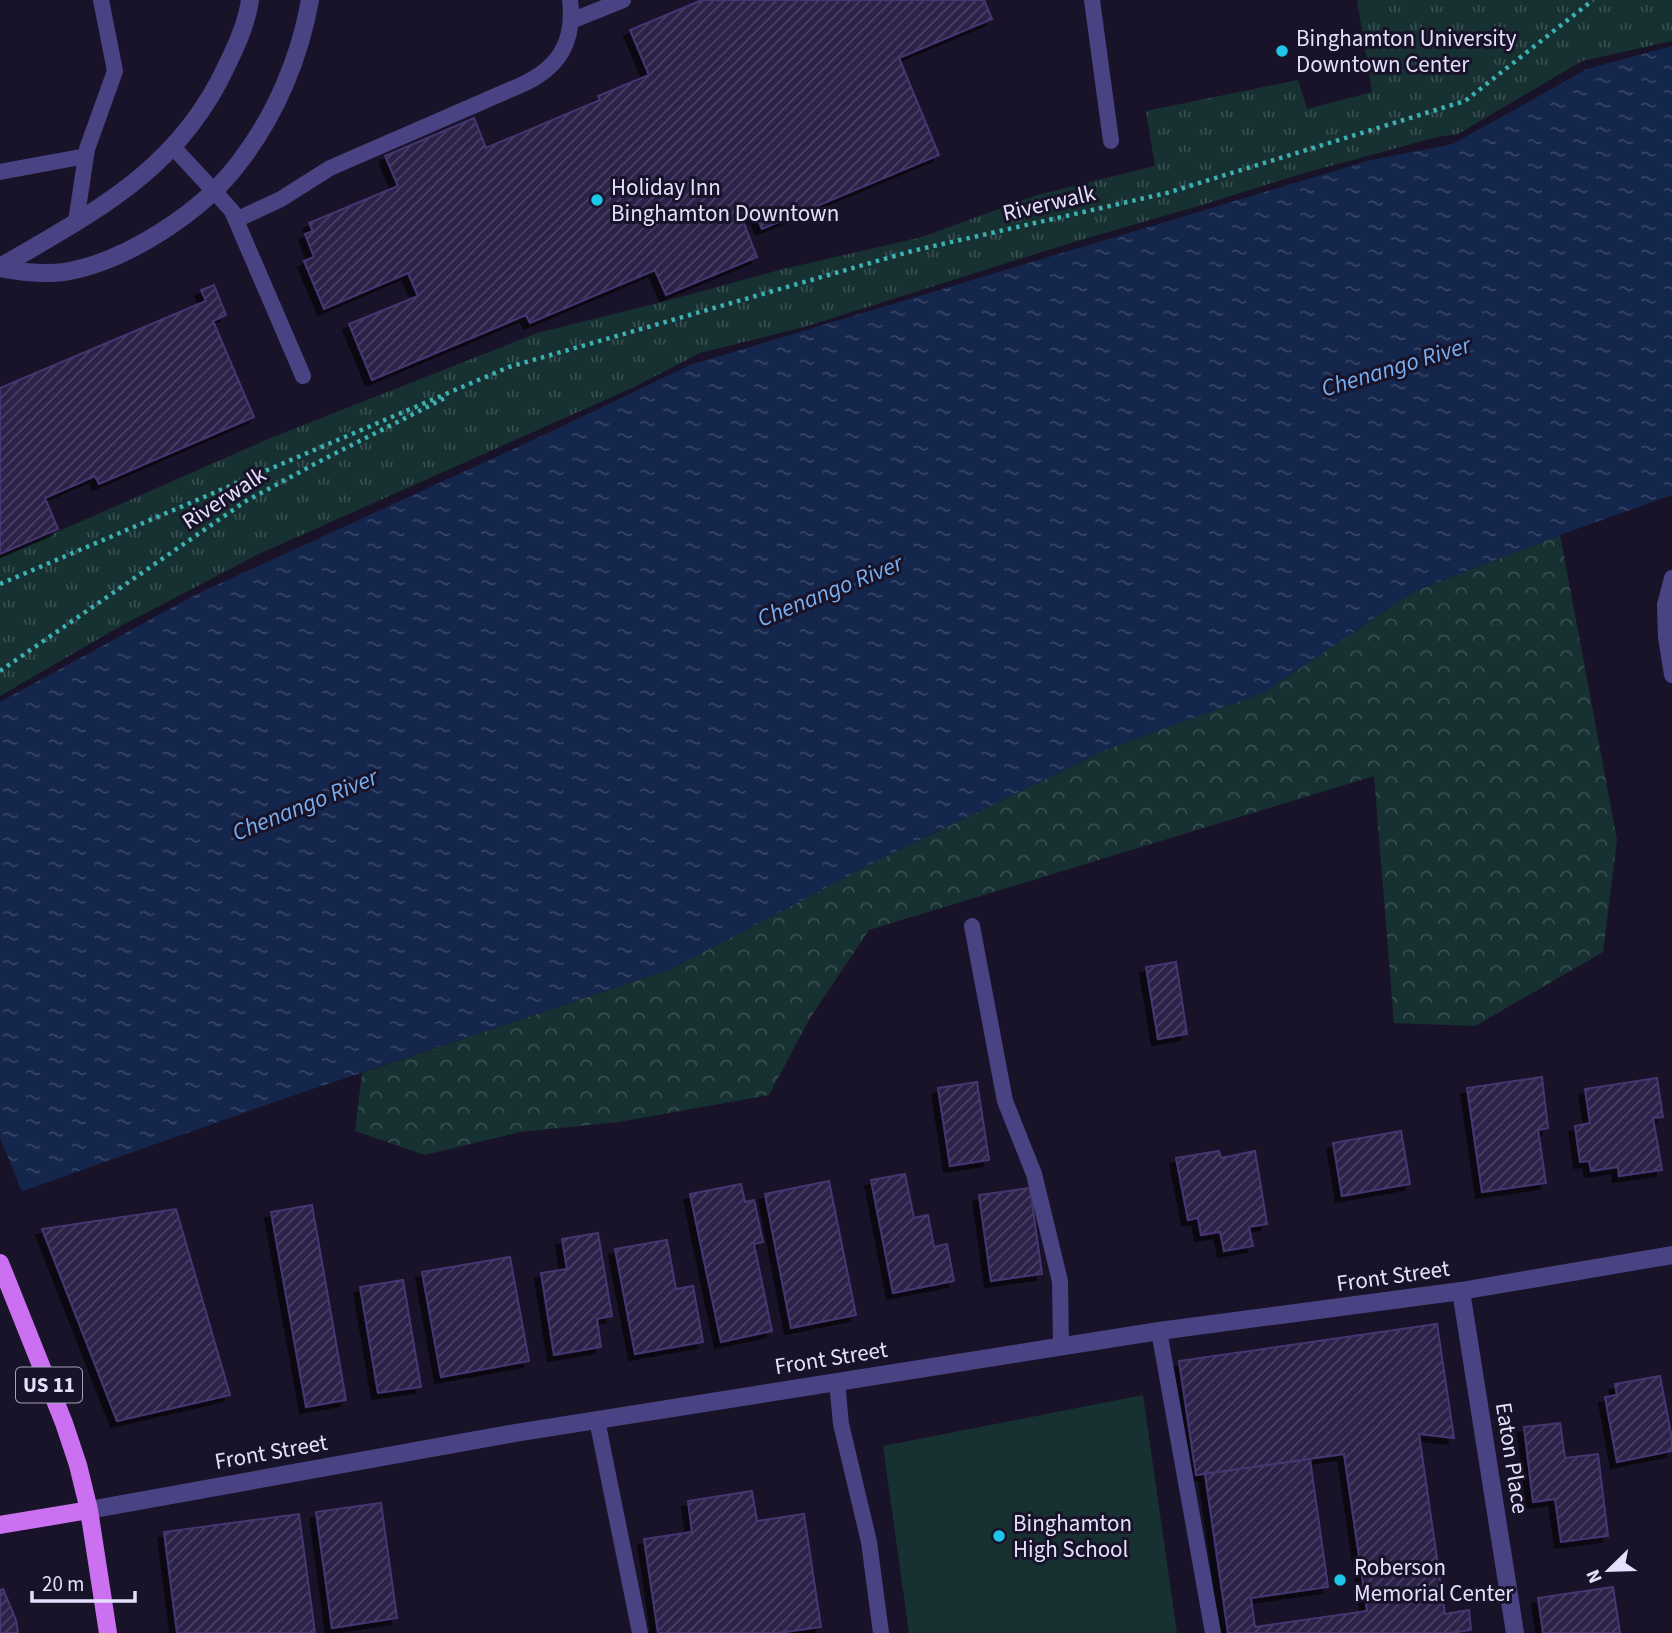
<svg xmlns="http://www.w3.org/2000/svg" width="1672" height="1633" viewBox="0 0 1672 1633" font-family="'Source Sans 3',sans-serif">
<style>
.grass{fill:#173132}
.forest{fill:url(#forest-crowns)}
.park{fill:url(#park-tufts)}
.water{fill:url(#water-ripples)}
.pier{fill:#191329}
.building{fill:url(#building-hatch);stroke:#463672;stroke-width:2;filter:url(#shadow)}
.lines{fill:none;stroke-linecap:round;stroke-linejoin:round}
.path{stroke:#3db0b1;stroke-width:4.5;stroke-dasharray:3.5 5;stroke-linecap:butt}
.service{stroke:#4a4383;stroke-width:16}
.minor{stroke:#4a4383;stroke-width:18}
.primary{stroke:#cb70f1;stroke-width:18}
.poi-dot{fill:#1dc6e9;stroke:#191329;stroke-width:2.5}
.labels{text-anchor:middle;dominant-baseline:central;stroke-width:6;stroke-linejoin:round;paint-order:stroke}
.shield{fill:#191329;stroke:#a7a2bd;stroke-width:2}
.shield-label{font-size:21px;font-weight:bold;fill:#e4dffc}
.poi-label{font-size:23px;fill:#e4dffc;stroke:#191329;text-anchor:start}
.street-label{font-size:23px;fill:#e4dffc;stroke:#191329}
.water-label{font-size:24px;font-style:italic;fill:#77b0f2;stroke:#191329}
</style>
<defs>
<pattern id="forest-crowns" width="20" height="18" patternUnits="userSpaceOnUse" patternTransform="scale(1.75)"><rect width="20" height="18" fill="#173132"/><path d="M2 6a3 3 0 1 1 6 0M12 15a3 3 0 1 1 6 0" fill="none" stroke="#394e51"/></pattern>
<pattern id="park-tufts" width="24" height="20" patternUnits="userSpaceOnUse" patternTransform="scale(1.75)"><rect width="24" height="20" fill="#173132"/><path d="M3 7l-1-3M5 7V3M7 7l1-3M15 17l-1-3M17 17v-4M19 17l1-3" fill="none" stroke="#394e51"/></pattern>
<pattern id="water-ripples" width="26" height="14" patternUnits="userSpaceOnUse" patternTransform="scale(1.75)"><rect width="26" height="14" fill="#15264c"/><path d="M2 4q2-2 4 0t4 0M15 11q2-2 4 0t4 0" fill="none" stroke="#374567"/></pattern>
<pattern id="building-hatch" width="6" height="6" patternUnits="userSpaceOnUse" patternTransform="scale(1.75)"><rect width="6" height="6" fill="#2c2148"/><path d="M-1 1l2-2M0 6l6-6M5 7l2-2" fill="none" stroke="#4a4163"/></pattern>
<filter id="shadow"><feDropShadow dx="-6" dy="6" stdDeviation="0" flood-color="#0009"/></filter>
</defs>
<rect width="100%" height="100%" fill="#191329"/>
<path class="grass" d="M1143 1395 1177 1633H909L883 1446Z"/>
<path class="forest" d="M1560 535 1617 840 1603 952 1475 1026 1394 1023 1374 776 869 930 810 1018 769 1095 619 1122 520 1132 425 1155 355 1131 362 1073 673 968 873 863 1107 749 1265 692 1413 592Z"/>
<path class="park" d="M1357 0H1672V41L1582 61 1458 134 1437 137 1301 174 1202 205 1077 241 804 327 700 353 634 387 513 441 259 554 119 627 0 696V557L273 437 537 333 662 302 783 269 922 237 1037 195 1155 166 1146 111 1298 80 1307 109 1372 92Z"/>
<path class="water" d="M1672 46V495L1560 535 1413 592 1265 692 1107 749 873 863 673 968 280 1100 0 1199V702L195 595 546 434 690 365 1371 160 1453 144 1587 69Z"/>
<path class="pier" d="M0 1138 23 1194 0 1202Z"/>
<path class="building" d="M702 0H984L992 19 899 58 939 155 762 229 756 215 743 221 757 257 666 295 655 270 530 323 526 315 372 380 349 324 418 296 408 273 324 309 304 261 314 257 305 234 313 231 309 223 398 186 385 156 474 118 486 148 600 100 598 96 649 75 630 30Z
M214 285 226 315 213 321 254 417 99 484 95 476 45 498 58 529 0 554V388L206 301 201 290Z
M1176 962 1187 1034 1158 1039 1146 967Z
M1542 1077 1548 1128 1538 1130 1546 1183 1482 1192 1467 1088Z
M1657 1078 1663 1117 1653 1118 1662 1170 1619 1176 1618 1167 1591 1171 1589 1161 1580 1162 1575 1126 1590 1123 1585 1089Z
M977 1082 989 1160 950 1166 938 1088Z
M1401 1131 1410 1184 1342 1196 1333 1143Z
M1219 1151 1221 1158 1255 1151 1267 1224 1249 1227 1253 1246 1224 1251 1220 1232 1201 1235 1198 1218 1188 1220 1176 1158Z
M905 1174 914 1218 928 1215 934 1247 947 1244 954 1281 893 1293 871 1180Z
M829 1181 856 1315 791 1328 765 1194Z
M741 1184 745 1202 754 1200 763 1242 754 1244 772 1331 721 1342 690 1194Z
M1030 1188 1042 1274 991 1281 979 1195Z
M312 1205 346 1400 306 1407 271 1212Z
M176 1209 230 1395 117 1421 42 1229Z
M598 1233 612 1316 597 1319 601 1347 554 1355 541 1273 567 1269 562 1239Z
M667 1240 676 1289 693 1286 703 1342 635 1354 615 1249Z
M510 1257 529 1361 441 1377 422 1272Z
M403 1280 421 1387 378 1393 360 1287Z
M1437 1324 1454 1438 1419 1434 1445 1614 1469 1610 1471 1630 1450 1633H1228L1205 1474 1310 1459 1328 1587 1251 1598 1255 1627 1367 1611 1344 1454 1196 1475 1179 1361Z
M1660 1376 1672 1439V1451L1617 1462 1605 1397 1617 1395 1615 1384Z
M1560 1423 1565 1458 1598 1454 1608 1536 1561 1542 1555 1499 1533 1502 1524 1427Z
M752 1491 757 1521 804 1514 821 1627 778 1633H658L644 1539 692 1532 688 1501Z
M381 1503 397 1618 332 1628 316 1512Z
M299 1514 315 1633H177L164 1532Z
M1613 1587 1620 1633H1543L1538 1598Z
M3 1589 16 1620 18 1633H0V1590Z"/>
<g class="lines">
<path class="path" d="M0 584 509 367 912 251 1167 193 1465 101 1593 0
M0 671 246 501 326 458 447 397"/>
<path class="service" d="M1092 0 1111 141
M571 21 623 0
M173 147 224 202 232 211 303 376
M0 172 86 156
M236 220 281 199 330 168 521 85C559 68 575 42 570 0
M76 222 87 149 115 71 101 0
M1672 578 1665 605 1666 637 1672 675
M972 926 1005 1101 1034 1174 1060 1281 1061 1347
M1159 1331 1213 1633
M837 1382 841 1424 869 1542 881 1633
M597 1420 640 1633"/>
<path class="minor" d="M0 267C94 212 179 170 227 65 237 45 247 23 250 0
M0 268C21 272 42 275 64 272 126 262 204 211 241 160 276 114 300 57 310 0
M1461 1291 1515 1633
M89 1510 515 1433 1159 1331 1461 1291 1672 1255"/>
<path class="primary" d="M0 1263 64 1423 78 1465 89 1510 108 1633
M0 1525 89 1510"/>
</g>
<g class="poi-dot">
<circle cx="1282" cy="51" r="7"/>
<circle cx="597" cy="200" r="7"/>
<circle cx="999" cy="1536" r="7"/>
<circle cx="1340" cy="1580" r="7"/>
</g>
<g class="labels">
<rect class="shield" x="16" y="1367.5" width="66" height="35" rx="5"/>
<g class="shield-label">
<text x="49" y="1385">US 11</text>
</g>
<g class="poi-label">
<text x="1296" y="38">Binghamton University<tspan x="1296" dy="26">Downtown Center</tspan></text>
<text x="611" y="187">Holiday Inn<tspan x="611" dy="26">Binghamton Downtown</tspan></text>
<text x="1013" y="1523">Binghamton<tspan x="1013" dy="26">High School</tspan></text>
<text x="1354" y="1567">Roberson<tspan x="1354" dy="26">Memorial Center</tspan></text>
</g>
<g class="street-label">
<text transform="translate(1049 203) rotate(-13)">Riverwalk</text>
<text transform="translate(224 498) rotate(-33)">Riverwalk</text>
<text transform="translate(1393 1276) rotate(-8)">Front Street</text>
<text transform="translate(831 1358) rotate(-9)">Front Street</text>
<text transform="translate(271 1452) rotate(-10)">Front Street</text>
<text transform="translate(1512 1458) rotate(81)">Eaton Place</text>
</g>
<g class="water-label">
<text transform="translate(1396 367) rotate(-17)">Chenango River</text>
<text transform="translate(830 591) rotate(-22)">Chenango River</text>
<text transform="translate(305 805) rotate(-22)">Chenango River</text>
</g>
</g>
<g transform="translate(1609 1570) rotate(247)" stroke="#191329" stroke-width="5" paint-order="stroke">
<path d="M0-5L12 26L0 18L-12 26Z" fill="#e4dffc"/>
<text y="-10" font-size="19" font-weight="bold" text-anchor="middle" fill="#e4dffc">N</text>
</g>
<path d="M32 1591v10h103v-10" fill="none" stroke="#e4dffc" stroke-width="3.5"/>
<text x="42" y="1591" font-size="21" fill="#e4dffc" stroke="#191329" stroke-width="5" paint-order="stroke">20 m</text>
</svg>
